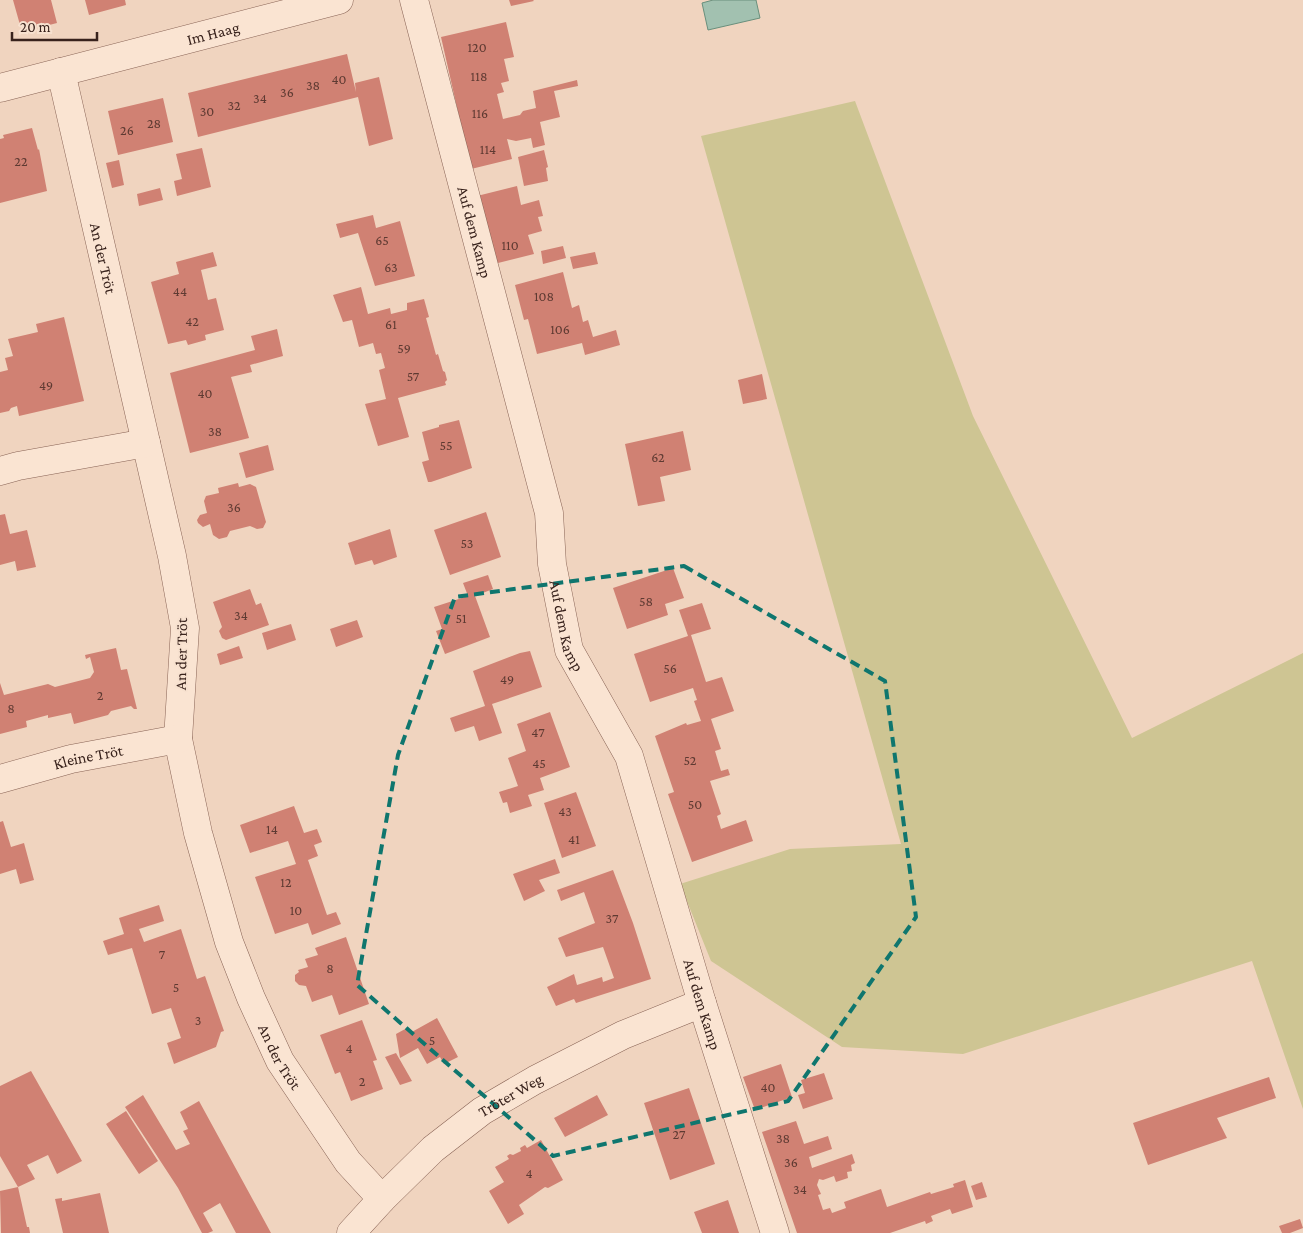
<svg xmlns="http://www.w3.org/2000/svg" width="1303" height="1233" viewBox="0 0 1303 1233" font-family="'Crimson Pro',serif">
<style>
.green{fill:#cec593}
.water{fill:#a2c1b0;stroke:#698f7c}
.building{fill:#d08173}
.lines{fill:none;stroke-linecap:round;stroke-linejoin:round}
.minor-casing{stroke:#896456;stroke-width:29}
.minor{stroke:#fae4d2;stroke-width:28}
.marked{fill:none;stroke:#0f766e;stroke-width:4;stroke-dasharray:10 6;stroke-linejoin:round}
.labels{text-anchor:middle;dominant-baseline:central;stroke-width:4;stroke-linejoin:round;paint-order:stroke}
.number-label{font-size:14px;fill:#5e3a32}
.street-label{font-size:16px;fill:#38221c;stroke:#f7e1cf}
</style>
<rect width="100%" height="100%" fill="#f0d4bf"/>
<path class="green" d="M855 101 973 416 1132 738 1303 653V1109L1252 961 963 1054 842 1047 711 961 680 884 790 849 901 844 701 136Z"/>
<path class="water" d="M713 0H756L760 18 708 30 702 3Z"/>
<path class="building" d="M13 0H51L57 23 22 32Z
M85 0H125L126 5 89 15Z
M509 0H533L534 1 511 6Z
M506 22 514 57 504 59 509 81 501 83 504 92 497 94 503 119 520 115 523 111 536 108 533 91 577 80 578 86 554 91 560 117 540 122 545 145 533 148 531 138 516 141 507 139 512 159 471 169 441 37Z
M347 54 356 92 355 83 379 77 393 139 369 146 358 97 198 137 188 93Z
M163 98 173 142 118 155 108 111Z
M32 128 38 150 39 149 47 191 0 203V139L4 138 3 135Z
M202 148 211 187 177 196 174 181 182 179 176 154Z
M544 150 548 167 546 168 548 181 524 186 518 157Z
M119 160 124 185 112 188 106 163Z
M517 186 521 205 539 200 543 216 538 217 542 231 528 235 534 254 494 264 477 196Z
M160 188 163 200 139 206 137 194Z
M373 215 376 228 400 221 415 276 375 286 358 233 340 238 336 224Z
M563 246 566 258 543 264 541 251Z
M213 252 217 266 201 270 208 300 216 298 224 330 205 335 206 340 188 345 186 340 168 344 151 282 179 274 176 262Z
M595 252 598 264 573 269 570 257Z
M563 272 572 308 579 305 583 322 588 320 593 337 616 330 620 345 585 355 582 343 537 354 528 319 524 320 515 285Z
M361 287 368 314 390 308 391 314 407 310V303L424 299 429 317 426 318 436 355 438 354 443 371 445 372 447 380 445 382 446 385 398 398 409 437 378 446 365 404 386 399 379 370 385 368 381 353 376 354 373 343 359 347 352 320 343 322 333 295Z
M64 317 84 401 19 416 17 406 11 408 9 411 0 413V372L8 370 5 358 13 356 8 339 38 332 36 324Z
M277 329 283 356 250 365 252 372 231 377 249 438 190 453 170 373 255 350 251 336Z
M762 374 767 399 743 404 738 380Z
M459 420 472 468 431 482H428L422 462 429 460 422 432 439 427V425Z
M683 431 691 470 660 477 665 501 638 506 625 444Z
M268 445 274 470 246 478 239 453Z
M238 483 239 487 250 484 256 487 266 522 263 528 257 529 250 526 230 531 227 537 219 539 213 535 210 524 203 527 198 523 197 520 200 515 207 513 204 501 206 496 219 493 218 488Z
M486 512 501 557 450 575 434 530Z
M5 514 10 534 27 530 36 567 17 571 15 561 0 565V515Z
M390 529 397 557 374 565 372 560 355 565 348 543Z
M673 568 684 598 665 604 668 615 627 629 613 588Z
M488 575 493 589 475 596 490 637 445 654 436 631 442 629 434 607 468 596 463 583Z
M250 589 256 605 261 603 269 625 226 640 222 638 219 631 222 627 213 602Z
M702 603 711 629 691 635 706 682 722 677 734 711 711 719 721 749 715 751 721 771 728 769 730 775 710 781 721 814 717 816 721 829 746 820 753 841 692 862 668 794 674 792 655 736 686 723 687 725 701 721 694 701 697 700 693 688 650 702 634 654 688 636 679 610Z
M357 620 363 637 336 647 330 629Z
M291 624 296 640 267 650 262 633Z
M239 646 243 658 220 665 217 654Z
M116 648 121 670 127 669 137 709H134L131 706 111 711 108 715 74 724 71 713 48 718V715L26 721 27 727 0 734V683L4 695 48 684 55 687 90 678 94 672 90 657 86 659 85 655Z
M530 651 542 687 492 704 502 733 479 741 474 726 455 732 450 718 485 706 473 671 520 653Z
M550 712 570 767 540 778 544 790 528 795 532 806 510 813 507 802 503 803 499 792 518 786 508 758 526 751 517 724Z
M576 792 596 846 562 858 544 803Z
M294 806 304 833 317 829 322 842 314 845 318 856 308 860 327 915 336 912 341 924 312 935 308 923 275 934 255 877 296 864 288 841 250 853 240 825Z
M3 821 11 847 24 843 34 880 20 884 16 869 0 874V822Z
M555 859 560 873 539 880 545 891 524 901 513 874Z
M613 870 633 923 651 979 576 1003 574 999 556 1006 547 987 572 975 574 974 577 985 602 977 603 982 614 978 603 947 566 957 558 938 595 923 584 892 561 901 557 890Z
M159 905 164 921 139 929 144 942 181 929 197 979 205 976 224 1031 221 1032 216 1047 174 1064 167 1043 181 1038 171 1008 152 1014 132 948 108 955 103 941 124 934 119 918Z
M346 937 369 1004 339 1015 332 995 312 1002 306 986 299 985 295 981V975L299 972 298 970 308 967 305 959 318 955 315 948Z
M437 1018 458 1057 444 1064 440 1057 427 1064 418 1048 400 1058 396 1034 407 1028 410 1033Z
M362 1020 377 1060 373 1061 383 1089 351 1101 340 1072 335 1074 320 1035Z
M396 1053 412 1081 400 1085 385 1057Z
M781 1064 792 1097 755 1110 743 1077Z
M31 1071 82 1161 57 1174 48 1155 27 1165 35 1179 18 1187 0 1156V1086Z
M824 1073 833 1099 803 1109 798 1095 805 1093 801 1080Z
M1269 1077 1276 1098 1217 1118 1227 1138 1148 1165 1133 1123Z
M689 1088 715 1164 670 1180 644 1103Z
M143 1095 176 1150 190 1144 183 1131 188 1129 180 1112 199 1101 271 1233H236L220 1203 203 1213 213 1231 208 1233H202L178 1188 125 1107Z
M597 1095 608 1115 565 1137 554 1118Z
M126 1111 158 1161 139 1174 106 1124Z
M796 1121 804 1144 828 1136 832 1149 809 1157 812 1168 852 1154 855 1163 851 1165 852 1171 847 1172 848 1178 836 1182 834 1176 823 1180 819 1179 817 1185 821 1194 818 1195 823 1210 830 1208 832 1213 846 1208 844 1202 881 1189 887 1207 930 1192 931 1194 954 1187 953 1184 965 1180 973 1207 952 1214 950 1209 931 1216 933 1221 926 1224 925 1221 890 1233H797L762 1132Z
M541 1140 563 1180 548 1188 545 1187 519 1205 524 1214 508 1224 489 1191 504 1182 495 1167 509 1159 507 1156 510 1154 513 1155 521 1151 520 1148 525 1145 527 1148Z
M982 1182 987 1197 976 1200 971 1186Z
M18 1187 27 1227H29L30 1233H1L0 1191Z
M100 1193 109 1233H63L55 1199 62 1198V1201Z
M728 1200 739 1233H702L694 1212Z
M1300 1219 1303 1228 1290 1233H1282L1279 1226Z"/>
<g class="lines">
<defs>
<g id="minor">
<path id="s1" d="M414 0 549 513 552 564 569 650 629 756 702 1003 775 1233"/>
<path id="s2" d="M61 72 172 556 185 628 178 739 198 833 229 942 251 998 280 1061 348 1162 382 1199"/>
<path id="s3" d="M0 88 339 0"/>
<path d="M0 471 18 466 146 443"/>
<path id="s4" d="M0 779 71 759 178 739"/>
<path id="s5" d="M351 1233 382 1199 433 1149 482 1111 535 1080 623 1035 702 1003"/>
</g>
</defs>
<use href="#minor" class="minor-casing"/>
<use href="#minor" class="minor"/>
</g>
<path class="marked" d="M684 566 885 681 916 917 788 1101 553 1156 357 985 398 755 455 597Z"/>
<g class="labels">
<g class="number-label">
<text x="477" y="47">120</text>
<text x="479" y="76">118</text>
<text x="339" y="79">40</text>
<text x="313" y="85">38</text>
<text x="287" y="92">36</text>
<text x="260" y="98">34</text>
<text x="234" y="105">32</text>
<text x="207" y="111">30</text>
<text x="480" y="113">116</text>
<text x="154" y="123">28</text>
<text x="127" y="130">26</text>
<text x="488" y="149">114</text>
<text x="21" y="161">22</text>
<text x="382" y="240">65</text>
<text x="510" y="245">110</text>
<text x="391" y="267">63</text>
<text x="180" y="291">44</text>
<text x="544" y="296">108</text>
<text x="192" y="321">42</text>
<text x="391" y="324">61</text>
<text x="560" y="329">106</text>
<text x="404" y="348">59</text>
<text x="413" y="376">57</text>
<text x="46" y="385">49</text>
<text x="205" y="393">40</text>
<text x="215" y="431">38</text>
<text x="446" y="445">55</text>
<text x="658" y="457">62</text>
<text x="234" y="507">36</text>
<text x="467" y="543">53</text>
<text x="646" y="601">58</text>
<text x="241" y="615">34</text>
<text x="461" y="618">51</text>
<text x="670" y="668">56</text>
<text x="507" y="679">49</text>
<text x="100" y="695">2</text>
<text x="11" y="708">8</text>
<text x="538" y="732">47</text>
<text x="690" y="760">52</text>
<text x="539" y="763">45</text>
<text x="695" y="804">50</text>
<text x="565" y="811">43</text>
<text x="272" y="829">14</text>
<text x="574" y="839">41</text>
<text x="286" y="882">12</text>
<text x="296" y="910">10</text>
<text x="612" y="918">37</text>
<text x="162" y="954">7</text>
<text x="330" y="968">8</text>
<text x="176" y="987">5</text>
<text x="198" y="1020">3</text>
<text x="432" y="1040">5</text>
<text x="349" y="1048">4</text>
<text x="362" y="1081">2</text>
<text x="768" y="1087">40</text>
<text x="679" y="1134">27</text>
<text x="783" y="1138">38</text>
<text x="791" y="1162">36</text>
<text x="529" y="1173">4</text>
<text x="800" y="1189">34</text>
</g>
<g class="street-label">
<text stroke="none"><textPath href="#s3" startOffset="220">Im Haag</textPath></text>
<text stroke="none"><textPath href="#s1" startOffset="240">Auf dem Kamp</textPath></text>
<text stroke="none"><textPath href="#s2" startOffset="191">An der Tröt</textPath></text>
<text stroke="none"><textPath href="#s1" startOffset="645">Auf dem Kamp</textPath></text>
<text transform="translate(181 654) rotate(-89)">An der Tröt</text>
<text stroke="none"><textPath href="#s4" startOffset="91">Kleine Tröt</textPath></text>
<text stroke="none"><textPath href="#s1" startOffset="1050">Auf dem Kamp</textPath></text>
<text stroke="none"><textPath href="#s2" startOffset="1016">An der Tröt</textPath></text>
<text stroke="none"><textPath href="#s5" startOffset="212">Tröter Weg</textPath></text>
</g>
</g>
<path d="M12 32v8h85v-8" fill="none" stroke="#38221c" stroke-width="2.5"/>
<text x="20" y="32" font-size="15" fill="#38221c" stroke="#f7e1cf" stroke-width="4" paint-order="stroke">20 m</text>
</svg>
